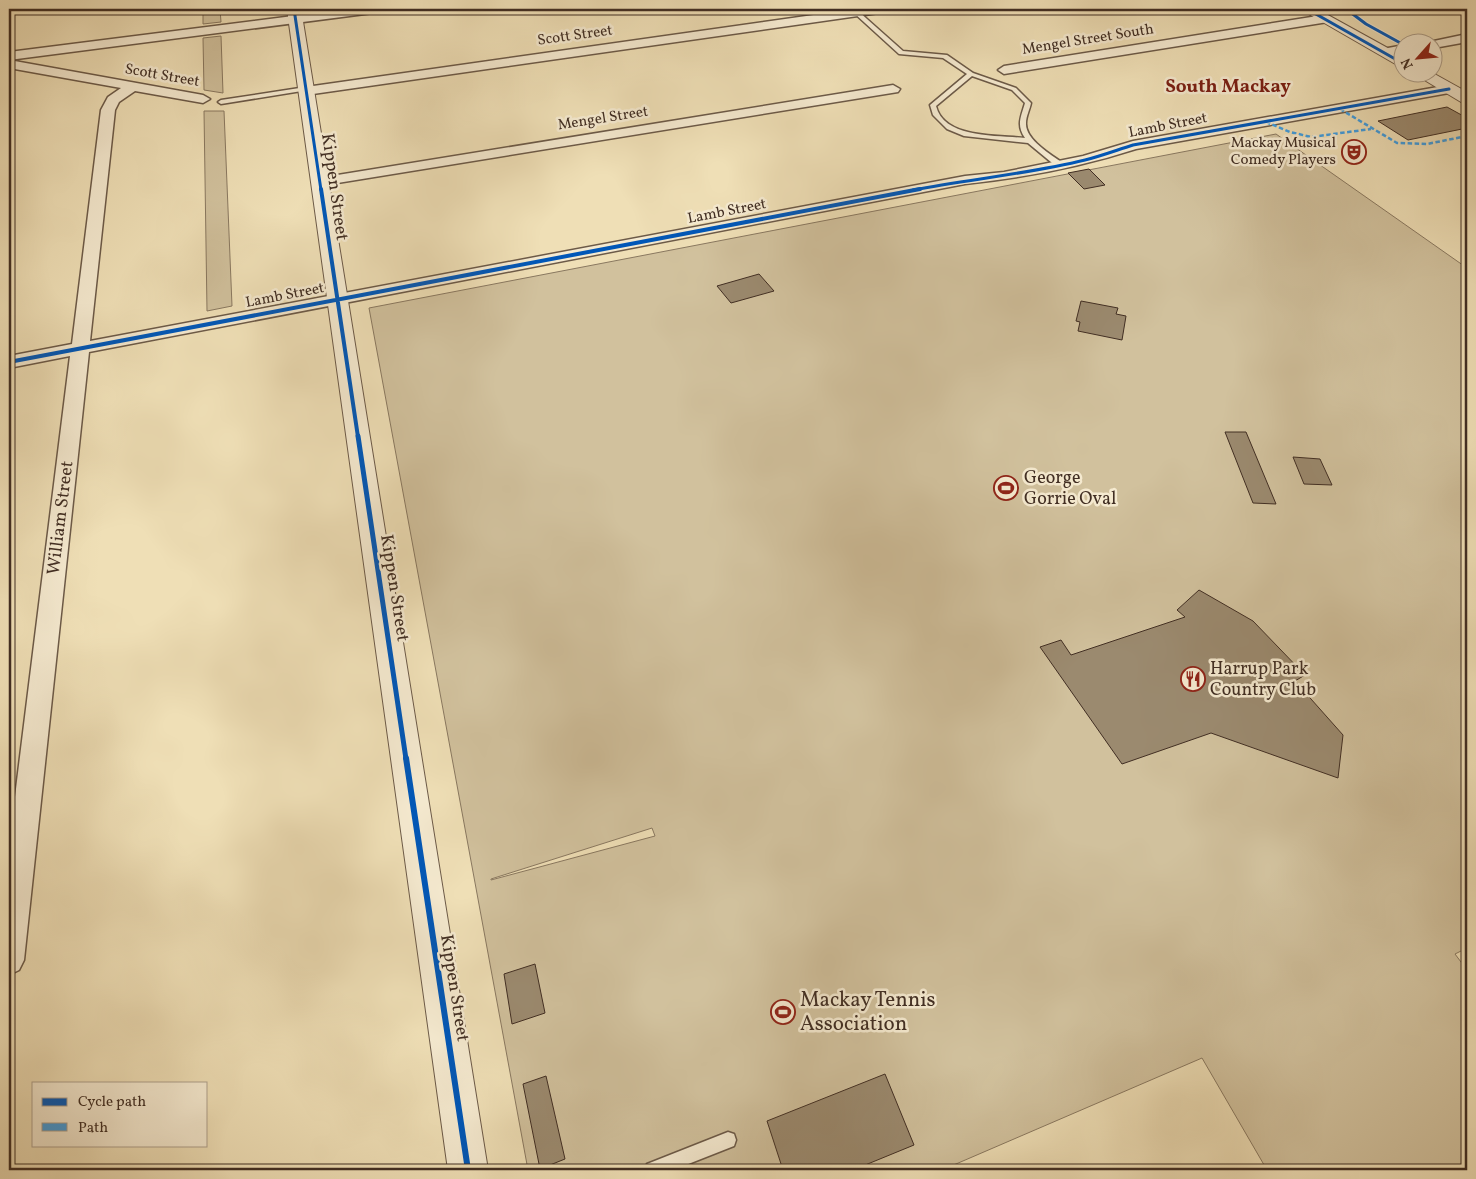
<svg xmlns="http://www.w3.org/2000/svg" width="1476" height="1179" viewBox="0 0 1476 1179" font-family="Vollkorn,serif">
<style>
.green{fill:#d1c19d;stroke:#897860;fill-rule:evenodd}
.building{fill:#9b8a6f;stroke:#412e23}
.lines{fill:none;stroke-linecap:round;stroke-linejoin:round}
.service-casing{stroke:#6c5a48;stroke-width:3}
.minor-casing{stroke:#6c5a48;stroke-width:3}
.tertiary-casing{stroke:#6c5a48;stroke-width:2}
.service{fill:#f5ead0;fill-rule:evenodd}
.minor{fill:#f5ead0;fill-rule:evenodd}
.tertiary{fill:#f5ead0;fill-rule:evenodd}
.quiet{stroke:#3f9de0;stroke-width:2.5;stroke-dasharray:4.5 2.5;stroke-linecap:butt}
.cycleway-far3-casing{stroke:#f5ead0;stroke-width:5}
.cycleway-far2-casing{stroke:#f5ead0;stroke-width:6}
.cycleway-far1-casing{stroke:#f5ead0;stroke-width:8}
.cycleway-casing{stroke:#f5ead0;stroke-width:9}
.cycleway-far3{stroke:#0057b8;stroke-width:3}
.cycleway-far2{stroke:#0057b8;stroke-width:4}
.cycleway-far1{stroke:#0057b8;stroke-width:5}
.cycleway{stroke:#0057b8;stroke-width:6}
.labels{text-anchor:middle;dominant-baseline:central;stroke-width:5;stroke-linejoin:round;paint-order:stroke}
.far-street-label{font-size:15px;fill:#412e23;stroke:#f5ead0}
.far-poi-label{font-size:15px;fill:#412e23;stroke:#f5ead0;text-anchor:end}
.street-label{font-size:18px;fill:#412e23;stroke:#f5ead0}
.poi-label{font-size:18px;fill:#412e23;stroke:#f5ead0;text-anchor:start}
.far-district-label{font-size:19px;font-weight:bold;fill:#7a1f14;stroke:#f5ead0}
.near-poi-label{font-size:21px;fill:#412e23;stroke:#f5ead0;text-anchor:start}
</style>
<rect width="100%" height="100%" fill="#efdfb6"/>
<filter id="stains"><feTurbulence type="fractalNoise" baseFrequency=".004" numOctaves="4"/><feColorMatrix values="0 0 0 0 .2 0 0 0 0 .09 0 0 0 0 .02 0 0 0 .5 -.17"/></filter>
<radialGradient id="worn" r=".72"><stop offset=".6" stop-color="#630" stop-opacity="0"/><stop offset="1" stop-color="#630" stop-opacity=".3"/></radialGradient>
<path class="green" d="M203 9H220L221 22 203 24Z
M221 36 223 93 204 90 203 38Z
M204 111H224L232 306 207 311Z
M1276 134 1467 268V948L1455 954 1467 970V1170H1267L1202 1058 942 1170H528L369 308ZM652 828 655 836 491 880V879Z"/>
<path class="building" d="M1447 107 1467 118V128L1408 140 1378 121Z
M1089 169 1105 185 1084 189 1068 173Z
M759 274 774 291 731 303 717 286Z
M1081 301 1118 308 1116 314 1126 316 1122 340 1078 331 1080 322 1076 321Z
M1225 432H1246L1276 504 1253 503Z
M1293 457 1320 459 1332 485 1304 484Z
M1199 590 1253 621 1305 675 1295 681 1343 735 1338 778 1211 733 1122 764 1040 647 1061 640 1071 655 1185 617 1177 610Z
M535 964 545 1013 512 1024 504 974Z
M885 1074 914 1145 853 1170H783L767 1121Z
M546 1076 565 1159 540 1169 523 1084Z"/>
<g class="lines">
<defs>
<path id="service" d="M854 11H858L903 51 947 55 973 73 1016 88 1031 103C1030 109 1026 116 1026 123 1025 139 1050 154 1063 163V167H1057L1028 143 964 136 947 129 933 115 930 105 967 74 943 58 899 54 854 13ZM972 76 1012 90 1025 103C1021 117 1016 125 1025 138 998 135 944 139 936 106Z
M306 87 309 89 308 90 221 104 218 102 221 100Z
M728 1132 734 1134 736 1140 734 1146 673 1170H645L647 1164Z"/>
<path id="minor" d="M348 9H379L373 13 9 60V52Z
M856 9H885L879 13 306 95 299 91 306 87Z
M1324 15 1328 16V22L1004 74 998 70 1004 66Z
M1467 34V42L1434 48V42H1429Z
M1404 45V53L1392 55 1386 51 1388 48Z
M9 60 203 95 210 99 203 103 135 91 119 102 115 110 90 341 965 176 1004 172 1083 156 1133 141 1449 85 1456 89 1449 93 1136 149C1080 167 1023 178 965 184L89 352 24 960 19 970 9 975V845L70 356 9 368V356L72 344 101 110 108 97 121 88 9 68Z
M893 85 900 89 898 92 319 186 312 182 319 178Z"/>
<path id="tertiary" d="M287 9H301L488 1170H448Z
M1300 9H1317L1404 57V69Z
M1411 72H1431L1467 92V104L1461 102Z"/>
</defs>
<use href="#service" class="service-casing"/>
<use href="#minor" class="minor-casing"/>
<use href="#tertiary" class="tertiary-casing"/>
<use href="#service" class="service"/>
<use href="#minor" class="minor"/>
<use href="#tertiary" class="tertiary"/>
<path class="quiet" d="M1340 109 1397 143 1427 144 1467 136
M1266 122 1290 132 1311 137 1371 129"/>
<defs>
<path id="cycleway-far3" d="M294 9 321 190
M1307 9 1404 64
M1346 9 1366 24 1404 45
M913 190C970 179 1028 174 1085 160 1101 156 1117 150 1133 145L1449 89"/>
<path id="cycleway-far2" d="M321 189 358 437
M9 362 920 189"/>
<path id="cycleway-far1" d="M358 436 406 759"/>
<path id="cycleway" d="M406 758 468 1170"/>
</defs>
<use href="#cycleway-far3" class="cycleway-far3-casing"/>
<use href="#cycleway-far2" class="cycleway-far2-casing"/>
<use href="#cycleway-far1" class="cycleway-far1-casing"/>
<use href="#cycleway" class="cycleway-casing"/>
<use href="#cycleway-far3" class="cycleway-far3"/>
<use href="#cycleway-far2" class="cycleway-far2"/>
<use href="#cycleway-far1" class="cycleway-far1"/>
<use href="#cycleway" class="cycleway"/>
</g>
<defs>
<symbol id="theatre-ring" viewBox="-11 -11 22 22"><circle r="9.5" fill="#f5ead0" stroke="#8f2418" stroke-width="1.5"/><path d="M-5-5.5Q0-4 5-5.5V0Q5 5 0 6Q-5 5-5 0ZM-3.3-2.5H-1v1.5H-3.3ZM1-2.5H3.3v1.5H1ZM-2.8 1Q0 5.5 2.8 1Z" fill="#8f2418"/></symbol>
<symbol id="stadium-ring" viewBox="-11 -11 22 22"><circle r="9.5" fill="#f5ead0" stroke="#8f2418" stroke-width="1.5"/><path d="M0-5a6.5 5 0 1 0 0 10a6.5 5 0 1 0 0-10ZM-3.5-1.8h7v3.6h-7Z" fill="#8f2418"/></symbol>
<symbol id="restaurant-ring" viewBox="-11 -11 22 22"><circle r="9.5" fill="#f5ead0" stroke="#8f2418" stroke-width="1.5"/><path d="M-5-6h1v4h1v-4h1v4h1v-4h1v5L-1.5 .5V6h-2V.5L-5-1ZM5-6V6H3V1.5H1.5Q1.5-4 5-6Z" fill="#8f2418"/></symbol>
</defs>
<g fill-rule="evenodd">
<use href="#theatre-ring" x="1340" y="138" width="28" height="28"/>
<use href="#stadium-ring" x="992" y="474" width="28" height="28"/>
<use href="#restaurant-ring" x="1179" y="665" width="28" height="28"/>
<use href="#stadium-ring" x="769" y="998" width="28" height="28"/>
</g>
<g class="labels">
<g class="far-street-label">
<text transform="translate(575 36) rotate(-8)">Scott Street</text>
<text transform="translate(1088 40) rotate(-9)">Mengel Street South</text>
<text transform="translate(162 76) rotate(10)">Scott Street</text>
<text transform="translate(603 119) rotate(-9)">Mengel Street</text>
<text transform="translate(1168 126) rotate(-11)">Lamb Street</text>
<text transform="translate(727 212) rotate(-11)">Lamb Street</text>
<text transform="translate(285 296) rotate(-11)">Lamb Street</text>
</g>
<g class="far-poi-label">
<text x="1336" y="143">Mackay Musical<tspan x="1336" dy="17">Comedy Players</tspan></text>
</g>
<g class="street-label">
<text transform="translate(334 187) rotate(82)">Kippen Street</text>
<text transform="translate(61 518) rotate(-83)">William Street</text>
<text transform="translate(394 588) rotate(81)">Kippen Street</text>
<text transform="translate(454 988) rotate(81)">Kippen Street</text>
</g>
<g class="poi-label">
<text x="1024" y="478">George<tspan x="1024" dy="21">Gorrie Oval</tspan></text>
<text x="1210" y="669">Harrup Park<tspan x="1210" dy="21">Country Club</tspan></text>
</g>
<g class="far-district-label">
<text x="1228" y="87">South Mackay</text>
</g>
<g class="near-poi-label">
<text x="800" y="1000">Mackay Tennis<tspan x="800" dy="24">Association</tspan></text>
</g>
</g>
<rect width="1476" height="1179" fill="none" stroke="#efdfb6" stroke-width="30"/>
<rect x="10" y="10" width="1456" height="1159" fill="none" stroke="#412e23" stroke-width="2.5"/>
<rect x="15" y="15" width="1446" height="1149" fill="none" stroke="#412e23"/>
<rect x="32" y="1082" width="175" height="65" fill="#f5ead0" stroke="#ad9f8b"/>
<rect x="42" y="1098" width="25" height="8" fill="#0057b8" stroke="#ad9f8b"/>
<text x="78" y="1106" font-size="15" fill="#412e23">Cycle path</text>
<rect x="42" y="1123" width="25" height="8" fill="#3f9de0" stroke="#ad9f8b"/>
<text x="78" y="1132" font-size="15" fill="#412e23">Path</text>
<g transform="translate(1418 58) rotate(243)"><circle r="24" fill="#f5ead0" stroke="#ad9f8b"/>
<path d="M0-4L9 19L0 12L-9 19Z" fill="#8f2418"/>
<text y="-8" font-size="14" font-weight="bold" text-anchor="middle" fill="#412e23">N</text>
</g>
<rect width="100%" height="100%" filter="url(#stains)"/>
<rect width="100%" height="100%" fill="url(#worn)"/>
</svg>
